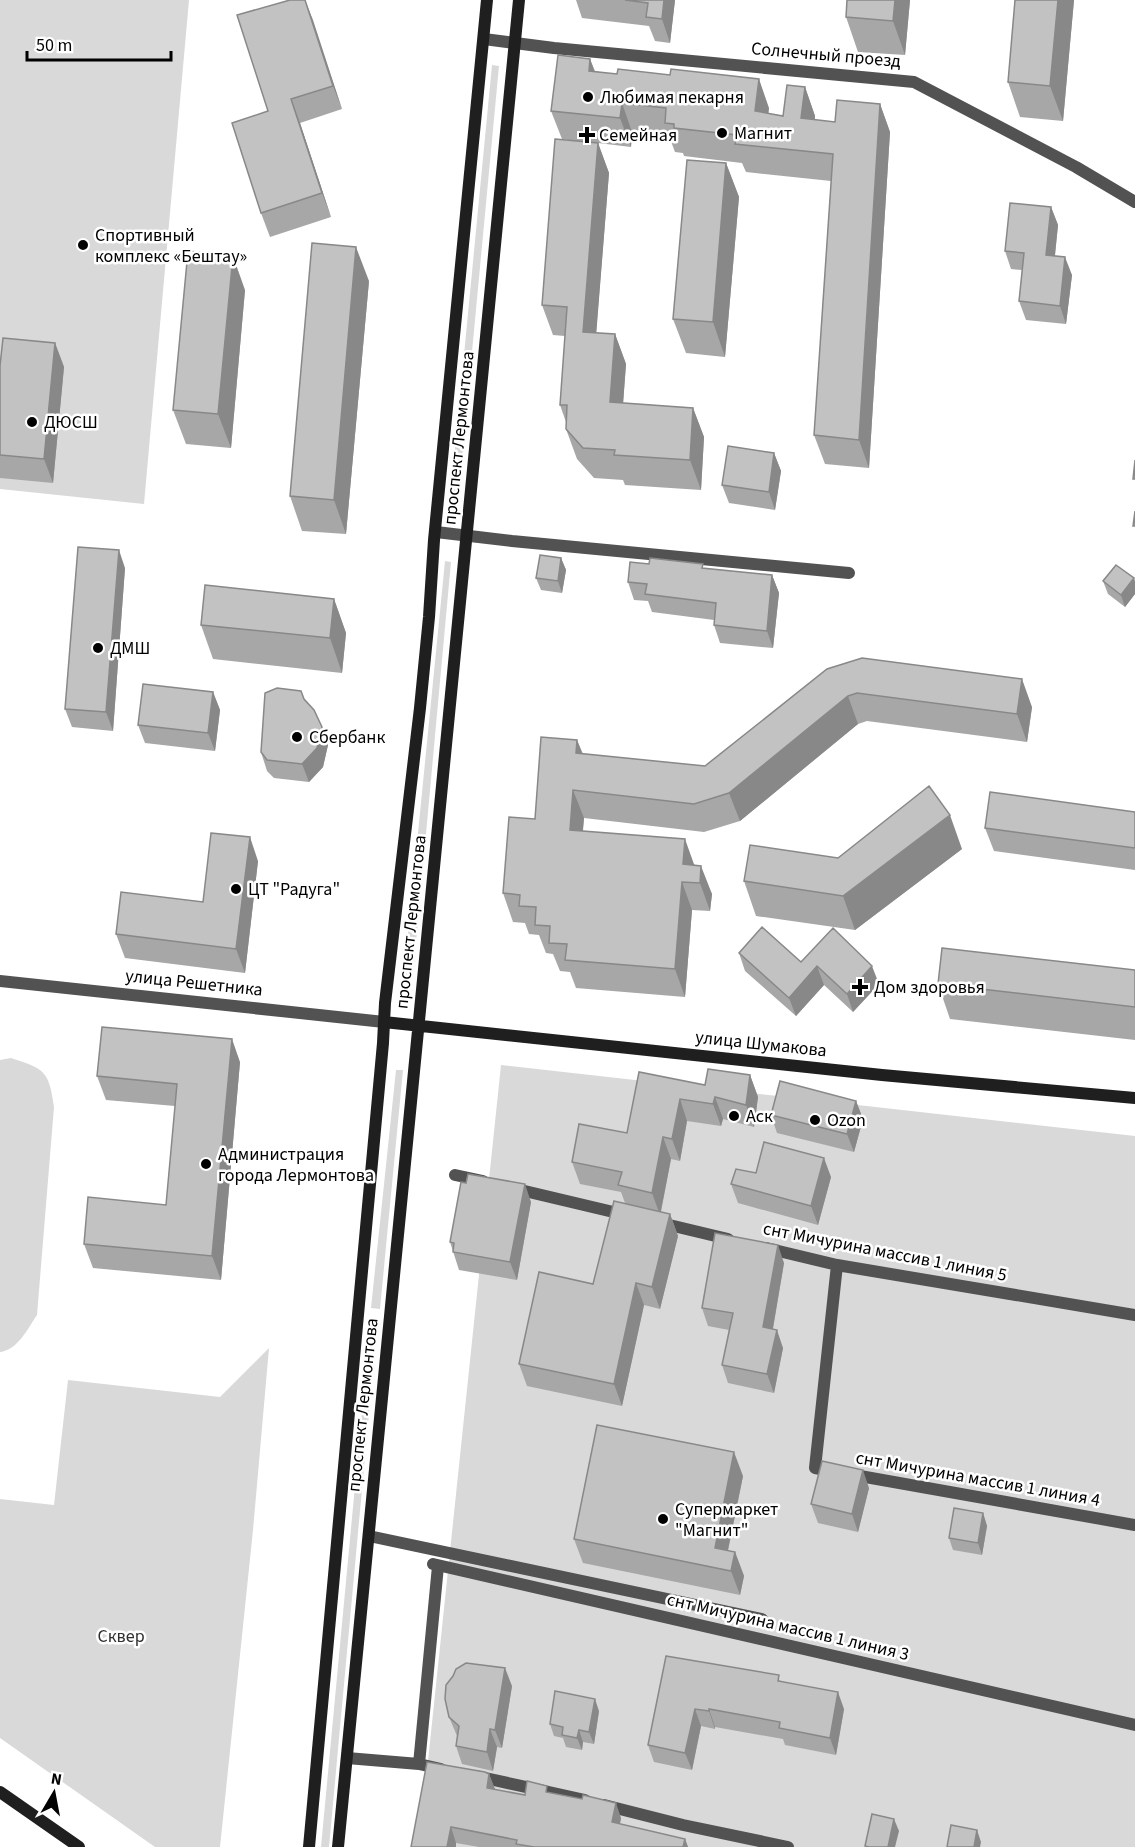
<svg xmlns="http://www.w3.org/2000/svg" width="1135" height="1847" viewBox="0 0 1135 1847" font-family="'Source Sans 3',sans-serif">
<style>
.green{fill:#d9d9d9}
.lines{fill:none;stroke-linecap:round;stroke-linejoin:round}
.street{stroke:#525252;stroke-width:12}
.secondary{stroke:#1f1f1f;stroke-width:12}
.wall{fill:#a7a7a7}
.shaded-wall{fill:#888}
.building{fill:#c2c2c2;stroke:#888;stroke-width:1.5}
.poi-dot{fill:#000;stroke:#fff;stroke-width:2}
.labels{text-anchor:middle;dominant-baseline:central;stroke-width:5;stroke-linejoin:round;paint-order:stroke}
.street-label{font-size:18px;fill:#000;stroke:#fff}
.poi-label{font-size:18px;fill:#000;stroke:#fff;text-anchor:start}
.park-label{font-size:18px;fill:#303030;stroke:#fff}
</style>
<rect width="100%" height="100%" fill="#fff"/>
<path class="green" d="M0 0H189L144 504 0 489Z
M492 65 499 66 458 500H450Z
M445 561 451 562 413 975 404 974Z
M11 1058C45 1069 49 1071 54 1107L37 1315C28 1328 18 1350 0 1352V1060Z
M501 1065 1135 1136V1847H419Z
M396 1070H403L380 1309 371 1308Z
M269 1348 253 1530 220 1847H155L0 1738V1499L54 1505 68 1380 220 1397Z
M366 1369 373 1370 329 1847H321Z"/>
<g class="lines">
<path class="street" d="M484 39 554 48 914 82 1076 167 1135 202
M436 532 512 541 849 573
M0 981 384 1022
M455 1175 483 1181
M512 1188 626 1215
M661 1223 728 1239
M766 1248 837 1265 1135 1315
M837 1265 815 1468 1135 1525
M369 1536 762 1619
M433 1564 1135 1725
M347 1758 419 1764 441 1769
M419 1764 438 1566
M476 1776 585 1800
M604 1805 683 1825 788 1847"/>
<path class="secondary" d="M384 1022 882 1075 1135 1098
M0 1792 79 1847
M309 1847 383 1043 385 1003 420 708 429 617 434 540 487 0
M338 1847 519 0"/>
</g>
<path class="wall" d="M305 0 342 109 300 123 331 217 270 237 261 213 268 111Z
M576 0H675L670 43 655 41 649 26 582 18Z
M847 0H910L905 55 858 52 846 17Z
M1015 0H1074L1063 121 1020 117 1008 82Z
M590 59 595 71 769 108 768 114 783 116 805 87 815 116V120L835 122 880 104 890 132 869 468 825 464 814 435 831 181 746 172 742 163 684 156 683 153 675 152 669 136 632 132 631 147 598 143 609 173 596 333 615 334 626 364 623 403 693 408 704 437 701 490 625 485 623 480 594 478 577 459 566 429V422L560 405 565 336 553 335 542 305 576 141 562 139 551 111Z
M726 163 739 197 725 357 686 353 673 319Z
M1051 207 1058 225 1055 256 1072 275 1066 324 1026 320 1019 301 1022 270 1011 269 1005 251Z
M369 281 346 534 302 531 290 496Z
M245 290 231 448 186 444 173 410Z
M55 343 64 367 53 483 0 478V366Z
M774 453 781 471 775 510 729 503 722 485Z
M561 558 566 570 562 593 541 590 536 578Z
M125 568 113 731 72 727 65 709Z
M704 568 772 575 779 593 773 648 720 643 714 625V620L652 612 648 601 634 600 628 582Z
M1134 578 1135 582V594L1125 607 1108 594 1103 581Z
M334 599 346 633 342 673 213 659 201 625Z
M827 669 1032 707 1027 742 867 721 858 724 740 821 704 832 584 818 583 831 695 865 712 894 710 911 692 910 685 997 576 988 570 972 560 971 553 954 546 953 539 935 529 934 525 923 513 922 503 893 535 819 577 740 583 754 705 766Z
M213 692 220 710 215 751 145 743 138 725Z
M304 699 328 745 323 767 309 782 274 778 267 771 261 752Z
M1135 812V870L994 851 985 828Z
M962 849 855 930 756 916 744 881Z
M258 861 245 973 125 958 116 934 203 902Z
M739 953 801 962 879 984 853 1012 824 985 796 1016 745 971Z
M1135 970V1040L950 1019 938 984Z
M240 1062 221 1280 93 1268 84 1244 166 1205 175 1106 106 1100 97 1076Z
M639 1072 705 1085 750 1075 758 1097 754 1127 723 1119 721 1126 687 1121 680 1161 671 1159 661 1212 670 1214 678 1236 660 1309 644 1305 622 1406 527 1386 519 1364 593 1284 625 1203 621 1192 580 1184 572 1162 627 1133Z
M856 1101 863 1119 854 1152 777 1133 771 1115Z
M756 1173 831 1177 818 1225 738 1203 731 1184Z
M466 1183 531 1202 517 1280 459 1270 450 1242Z
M784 1263 773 1329 783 1348 774 1393 728 1383 722 1365 729 1330 708 1326 702 1308Z
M743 1476 728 1551 735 1552 744 1576 740 1595 583 1563 574 1539Z
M869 1488 858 1532 818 1523 811 1504Z
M983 1513 987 1526 982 1555 953 1550 949 1538Z
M666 1656 782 1681 844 1709 836 1755 785 1745 783 1739 715 1727V1729L701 1726 692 1770 654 1762 648 1745Z
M512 1686 502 1748 497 1747 493 1771 462 1764 456 1746 457 1736 449 1717Z
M599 1711 594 1744 583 1742 582 1750 566 1747 563 1738 554 1736 550 1724Z
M489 1774 495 1790 525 1795 550 1793 621 1818 620 1824 685 1839 688 1847H479L456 1843 411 1847Z"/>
<path class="shaded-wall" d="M305 0 313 20 342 109 333 86Z
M664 0H675L670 43 662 19Z
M895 0H910L905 55 893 21Z
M1058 0H1074L1063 121 1050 86Z
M590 59 600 87 589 71Z
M759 79 769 108 765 140 755 111Z
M805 87 815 116 812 147 801 118Z
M291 99 300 123 331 217 322 193Z
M622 103 632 132 631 147 620 118Z
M880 104 890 132 869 468 859 440Z
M598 143 609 173 594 362 583 332Z
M726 163 739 197 725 357 713 322Z
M1051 207 1058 225 1053 273 1046 255Z
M356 247 369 281 346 534 334 500Z
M233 256 245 290 231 448 218 414Z
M1065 257 1072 275 1066 324 1060 306Z
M615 334 626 364 621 432 610 402Z
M55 343 64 367 53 483 44 459Z
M693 408 704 437 701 490 690 460Z
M774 453 781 471 775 510 769 492Z
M119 550 125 568 113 731 106 712Z
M561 558 566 570 562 593 558 581Z
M772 575 779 593 773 648 767 631Z
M1134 578 1135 582V594L1125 607 1121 595Z
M334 599 346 633 342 673 330 638Z
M1022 679 1032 707 1027 742 1017 714Z
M213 692 220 710 215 751 208 733Z
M848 696 858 724 740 821 729 793Z
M322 727 328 745 323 767 309 782 302 764Z
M577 740 588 768 576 753Z
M573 790 584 818 580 858 570 830Z
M950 815 962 849 855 930 843 896Z
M250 837 258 861 245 973 236 949Z
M685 839 695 867 683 864Z
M701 866 712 894 710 911 700 883Z
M682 882 692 910 685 997 675 969Z
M817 966 824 985 796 1016 789 998Z
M872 966 879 984 853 1012 847 994Z
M232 1039 240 1062 221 1280 212 1256Z
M750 1075 758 1097 754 1127 746 1105Z
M715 1097 723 1119 721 1126 713 1104Z
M680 1099 687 1121 680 1161 672 1139Z
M856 1101 863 1119 854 1152 847 1134Z
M663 1137 671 1159 660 1215 652 1193Z
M824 1158 831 1177 818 1225 811 1206Z
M525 1184 531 1202 517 1280 510 1262Z
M670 1214 678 1236 660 1309 652 1287Z
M778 1245 784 1263 770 1345 763 1327Z
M636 1283 644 1305 622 1406 614 1384Z
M777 1330 783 1348 774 1393 767 1374Z
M734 1452 743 1476 724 1569 715 1548Z
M863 1470 869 1488 858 1532 852 1514Z
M983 1513 987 1526 982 1555 978 1543Z
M735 1552 744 1576 740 1595 731 1571Z
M505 1668 512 1686 502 1748 495 1730Z
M838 1692 844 1709 836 1755 830 1738Z
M595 1699 599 1711 594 1744 589 1732Z
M695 1709 701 1726 692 1770 685 1753Z
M709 1709 715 1727V1729L709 1711Z
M490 1729 497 1747 493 1771 487 1752Z
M579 1730 583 1742 582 1750 577 1738Z
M489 1774 495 1789 492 1803 487 1788Z
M616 1803 621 1818 617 1838 612 1822Z
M894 1819 899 1831 895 1847H888Z
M451 1827 456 1843V1847H447Z
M977 1830 981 1842 980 1847H974Z
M685 1839 688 1847H683Z"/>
<path class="building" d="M290 0H305L333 86 291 99 322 193 261 213 232 123 268 111 237 15Z
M625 0H664L662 19 646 17 648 3Z
M847 0H895L893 21 846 17Z
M1015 0H1058L1050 86 1008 82Z
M558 55 590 59 589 71 617 74 618 69 670 75 671 69 759 79 755 111 783 116 787 85 805 87 801 118 835 122 837 100 880 104 859 440 814 435 833 154 735 144 737 135 674 128V124L665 123 666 108 622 103 620 118 551 111Z
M555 139 598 143 583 332 615 334 610 402 693 408 690 460 614 455 615 450 583 448 566 429 567 405H560L567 307 542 305Z
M687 160 726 163 713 322 673 319Z
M1010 203 1051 207 1046 255 1065 257 1060 306 1019 301 1024 253 1005 251Z
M312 243 356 247 334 500 290 496Z
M188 251 233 256 218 414 173 410Z
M3 338 55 343 44 459 0 455V366Z
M728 446 774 453 769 492 722 485Z
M1135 460V479H1133Z
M1135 511V526H1133Z
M78 547 119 550 106 712 65 709Z
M540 555 561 558 558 581 536 578Z
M650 558 703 564 702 568 772 575 767 631 714 625 716 603 645 594 647 584 628 582 630 562 649 564Z
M1116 565 1134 578 1121 595 1103 581Z
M205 585 334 599 330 638 201 625Z
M862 658 1022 679 1017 714 857 693 848 696 729 793 694 804 573 790 570 830 685 839 683 864 701 866 700 883 682 882 675 969 565 960 567 944 549 943 550 926 535 925 536 907 519 906 520 895 503 893 509 817 535 819 541 737 577 740 576 753 705 766 827 669Z
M143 684 213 692 208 733 138 725Z
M277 688 301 691 304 699 314 710 322 727 317 748 302 764 267 760 261 752 265 693Z
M929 786 950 815 843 896 744 881 750 845 838 858Z
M990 792 1135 812V848L985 828Z
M211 833 250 837 236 949 116 934 121 892 203 902Z
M762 927 801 962 833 928 872 966 847 994 817 966 789 998 739 953Z
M942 948 1135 970V1007L938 984Z
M102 1027 232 1039 212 1256 84 1244 88 1197 166 1205 177 1084 97 1076Z
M708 1069 750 1075 746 1105 715 1097 713 1104 680 1099 672 1139 663 1137 652 1193 618 1185 622 1172 572 1162 579 1124 627 1133 639 1072 705 1085Z
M780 1081 856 1101 847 1134 771 1115Z
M764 1142 824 1158 811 1206 731 1184 736 1169 756 1173Z
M468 1174 525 1184 510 1262 453 1252 454 1243 450 1242 461 1182 466 1183Z
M614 1201 670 1214 652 1287 636 1283 614 1384 519 1364 539 1272 593 1284Z
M715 1233 778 1245 763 1327 777 1330 767 1374 722 1365 733 1313 702 1308Z
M597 1425 734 1452 715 1548 735 1552 731 1571 574 1539Z
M822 1461 863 1470 852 1514 811 1504Z
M954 1508 983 1513 978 1543 949 1538Z
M666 1656 779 1675 778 1681 838 1692 830 1738 779 1728 780 1722 709 1709V1711L695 1709 685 1753 648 1745Z
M466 1663 505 1668 495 1730 490 1729 487 1752 456 1746 459 1726 449 1717 445 1699 446 1685 453 1676 456 1669Z
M555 1691 595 1699 589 1732 579 1730 577 1738 562 1735 563 1727 550 1724Z
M427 1762 485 1772 489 1774 487 1788 525 1795 527 1781 547 1786 546 1792 582 1799 583 1795 616 1803 612 1822 685 1839 683 1847H534L516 1844 517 1840 451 1827 447 1847H411Z
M872 1814 894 1819 888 1847H869L865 1846Z
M951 1825 977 1830 974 1847H947Z"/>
<g class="poi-dot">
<circle cx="588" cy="97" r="6"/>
<circle cx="722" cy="133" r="6"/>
<path d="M584 126h6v6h6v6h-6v6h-6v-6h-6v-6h6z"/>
<circle cx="83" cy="245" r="6"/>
<circle cx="32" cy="422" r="6"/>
<circle cx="98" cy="648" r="6"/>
<circle cx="297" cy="737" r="6"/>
<circle cx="236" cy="889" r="6"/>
<path d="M857 978h6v6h6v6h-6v6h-6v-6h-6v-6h6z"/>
<circle cx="734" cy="1116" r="6"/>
<circle cx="815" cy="1120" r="6"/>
<circle cx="206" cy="1164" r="6"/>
<circle cx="663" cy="1519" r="6"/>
</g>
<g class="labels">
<g class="street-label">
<text transform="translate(826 55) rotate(5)">Солнечный проезд</text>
<text transform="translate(459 438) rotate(-84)">проспект Лермонтова</text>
<text transform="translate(411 922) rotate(-84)">проспект Лермонтова</text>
<text transform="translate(194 983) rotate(6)">улица Решетника</text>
<text transform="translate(761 1044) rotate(6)">улица Шумакова</text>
<text transform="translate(885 1252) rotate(11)">снт Мичурина массив 1 линия 5</text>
<text transform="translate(363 1405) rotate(-84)">проспект Лермонтова</text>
<text transform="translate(978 1479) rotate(10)">снт Мичурина массив 1 линия 4</text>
<text transform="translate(788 1627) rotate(13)">снт Мичурина массив 1 линия 3</text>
</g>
<g class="poi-label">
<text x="600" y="97">Любимая пекарня</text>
<text x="734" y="133">Магнит</text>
<text x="599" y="135">Семейная</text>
<text x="95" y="235">Спортивный<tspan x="95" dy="21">комплекс «Бештау»</tspan></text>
<text x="44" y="422">ДЮСШ</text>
<text x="110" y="648">ДМШ</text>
<text x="309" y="737">Сбербанк</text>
<text x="248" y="889">ЦТ "Радуга"</text>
<text x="874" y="987">Дом здоровья</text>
<text x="746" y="1116">Аск</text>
<text x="827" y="1120">Ozon</text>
<text x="218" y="1154">Администрация<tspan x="218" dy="21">города Лермонтова</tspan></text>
<text x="675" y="1509">Супермаркет<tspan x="675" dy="21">"Магнит"</tspan></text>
</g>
<g class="park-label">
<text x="121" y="1636">Сквер</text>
</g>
</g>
<g transform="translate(54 1793) rotate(10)" stroke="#ffffff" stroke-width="4.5" paint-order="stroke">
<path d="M0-4.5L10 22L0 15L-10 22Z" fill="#000000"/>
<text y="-9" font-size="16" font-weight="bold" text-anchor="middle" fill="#000000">N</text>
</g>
<path d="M27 51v9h144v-9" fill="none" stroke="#000000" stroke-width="3"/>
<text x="36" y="51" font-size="18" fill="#000000" stroke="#ffffff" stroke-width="4.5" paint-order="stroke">50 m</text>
</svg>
